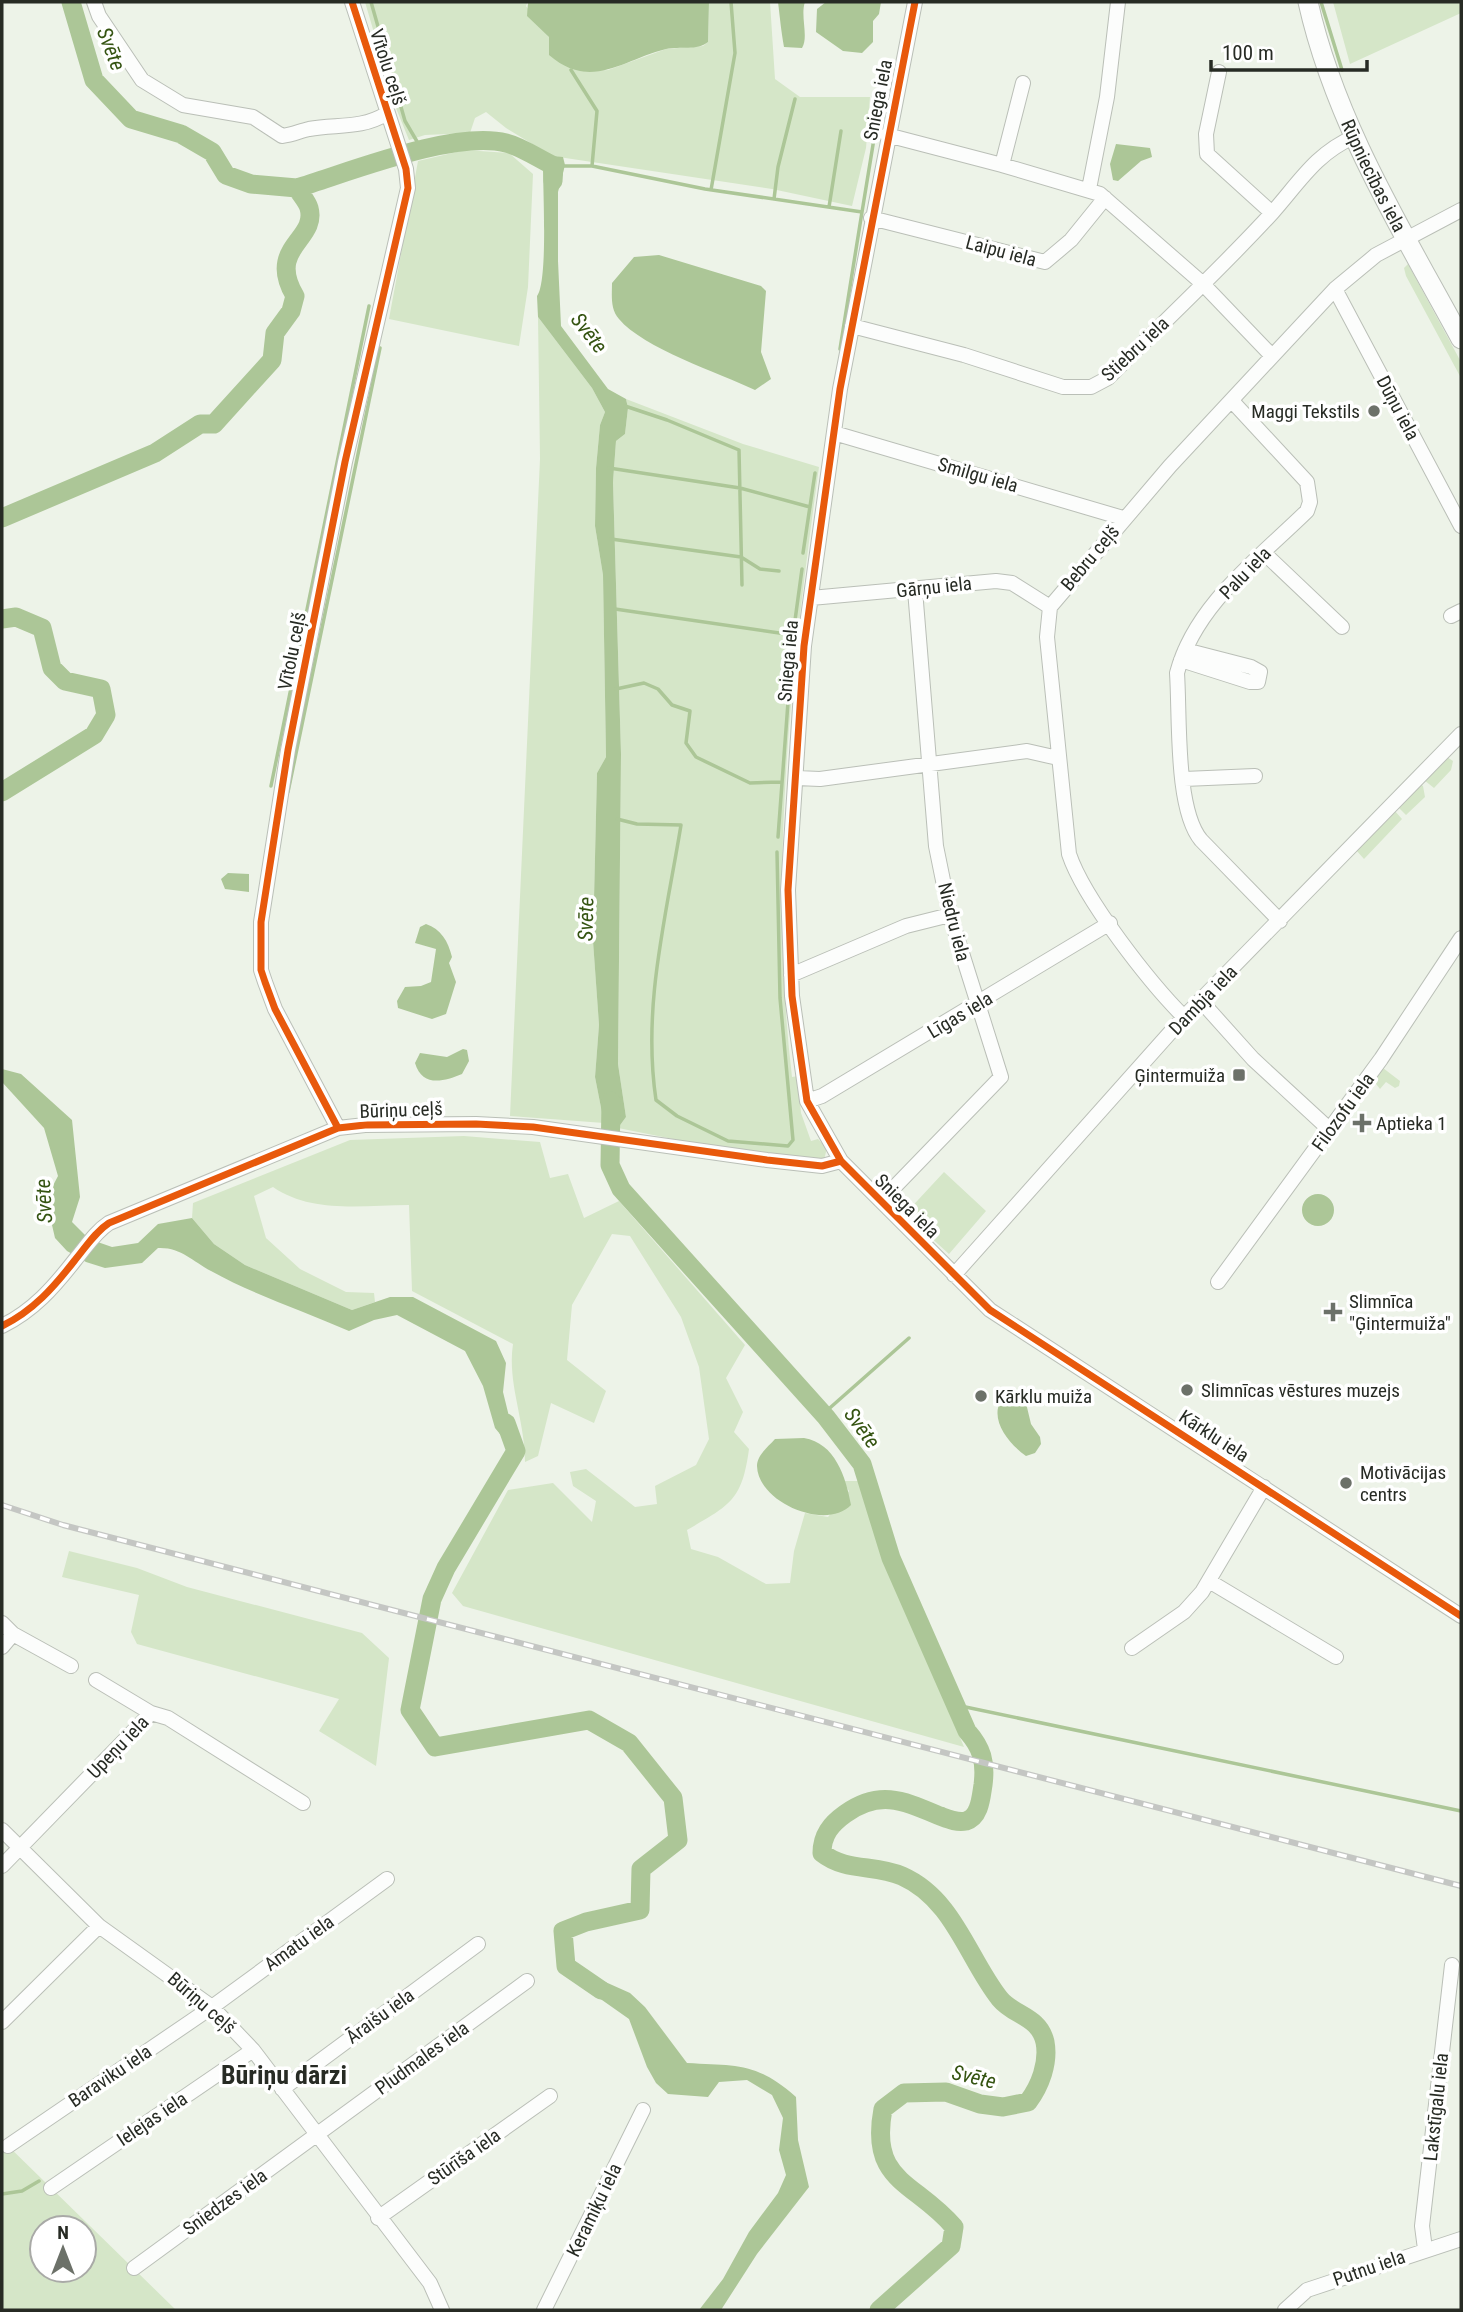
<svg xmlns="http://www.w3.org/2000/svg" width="1463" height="2312" viewBox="0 0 1463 2312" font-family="'Roboto Condensed',sans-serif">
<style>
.green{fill:#d5e6c8;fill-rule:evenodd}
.water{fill:#acc697}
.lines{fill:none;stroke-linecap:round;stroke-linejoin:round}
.stream{stroke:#acc697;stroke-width:3.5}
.river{stroke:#acc697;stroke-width:19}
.minor-casing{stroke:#babfb7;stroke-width:16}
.major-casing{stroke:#babfb7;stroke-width:21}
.minor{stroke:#fcfdfc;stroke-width:14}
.major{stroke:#fcfdfc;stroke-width:19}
.rail-casing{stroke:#c4c6c3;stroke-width:6}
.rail{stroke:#fff;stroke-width:3.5;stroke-dasharray:10;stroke-linecap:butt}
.cycleway-casing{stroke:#fff;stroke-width:11}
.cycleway{stroke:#e8590c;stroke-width:7}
.poi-dot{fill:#6c7169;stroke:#fff;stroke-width:2.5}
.labels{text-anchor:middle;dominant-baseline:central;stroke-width:7;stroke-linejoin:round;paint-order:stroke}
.street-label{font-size:19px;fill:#272b24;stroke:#fff}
.poi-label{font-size:19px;fill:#272b24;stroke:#fff;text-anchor:start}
.water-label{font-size:21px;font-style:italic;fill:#355412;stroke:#fff}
.district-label{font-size:26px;font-weight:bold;fill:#272b24;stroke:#fff}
</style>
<rect width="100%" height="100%" fill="#edf3e8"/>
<path class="green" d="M365 2H528L526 6 549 37 585 72 608 70 666 49 703 46 708 42 709 2H770L775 79 800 97H870L866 148 852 206 772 189 552 156 506 128 486 112 475 118 470 133 425 135 409 140 396 108Z
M1333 2H1461V13L1350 64Z
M465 150 509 153 533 174 528 287 519 346 389 319 418 161Z
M1408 264 1461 362V378L1406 276 1404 268Z
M538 317 592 388 605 412 600 425 596 468 595 526 603 575 606 757 597 773 593 941 599 1025 595 1077 604 1123 510 1116 540 459Z
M626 399 743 444 819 467C791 670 768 873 792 1077L798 1076 801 1113 811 1141 818 1139 827 1148 824 1160 683 1141 618 1128 626 1117 618 1064 621 754 613 482 616 441 625 434 628 408Z
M1447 757 1453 761 1451 770 1434 788 1424 780Z
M1419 783 1423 786 1425 797 1406 815 1398 807Z
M1394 810 1402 819 1364 859 1356 850Z
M1383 1068 1400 1081 1399 1086 1395 1088 1386 1082 1380 1089 1373 1080Z
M464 1136 540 1142 550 1178 568 1174 584 1218 619 1201 745 1345 726 1378 743 1412 734 1432 749 1449C742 1501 730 1505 687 1530L691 1549 718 1557 766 1584 790 1583 794 1551 805 1513 828 1517 849 1491 843 1481H859L872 1522 964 1747 463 1606 452 1593 508 1490 553 1483 592 1522 596 1501 573 1486 570 1472 586 1469 635 1507 657 1504 655 1486 696 1465 709 1439 699 1367 681 1317 630 1236 612 1234 572 1305 567 1360 606 1391 594 1423 551 1403 538 1456 525 1462C525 1420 507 1383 513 1344L412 1291 409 1205C364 1205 312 1214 273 1187L254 1196 266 1238 300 1269 346 1292 374 1293 375 1302 352 1310 245 1265 214 1244 192 1218 193 1203 350 1140Z
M944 1172 986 1211 949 1254 905 1214Z
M69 1551 137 1568 187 1587 362 1633 389 1658 376 1766 319 1731 339 1699 137 1644 131 1632 139 1595 62 1577Z
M2 2140 176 2310H2ZM42 2228H84V2270H42Z"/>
<path class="water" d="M528 2H709L708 42C697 51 680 46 666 49 622 60 591 91 549 55V37L527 16Z
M778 2H805C800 16 809 37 802 48L784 47C781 30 780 18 778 2Z
M826 2H881L879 14 873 21V42L862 53 843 51 816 32 817 9Z
M1116 144 1150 148 1152 157 1141 161 1118 181 1113 180 1110 164Z
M552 156 563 157 565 165 558 192V261L561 326 608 389 626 399 628 408 625 434 616 441 613 482 621 754 618 1064 626 1117 618 1128 608 1127 604 1123 595 1077 599 1025 593 941 597 773 606 757 603 575 595 526 596 468 600 425 605 412 592 388 538 317 537 296C548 283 543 189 543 166L545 159Z
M659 255 761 286 766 291 761 352 771 379 755 390C719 373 643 348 619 319 610 309 612 295 612 283L634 257Z
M228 873 249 874V892L225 889 221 879Z
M426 924C441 929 448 941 452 957L449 963 456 982 446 1014 432 1019 398 1008 397 1001 405 987 421 986 431 982 436 949 415 943 420 927Z
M463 1049 467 1050 469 1061 462 1074C443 1082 422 1087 415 1063L420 1053 447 1057Z
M2 1069 21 1074 72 1120 80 1197 72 1222 89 1239 112 1247 138 1243 158 1224 192 1218 214 1244 245 1265 352 1310 390 1297H413L496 1341 506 1363 503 1392 516 1445 514 1451 495 1428 483 1386 465 1351 397 1315 374 1320 349 1331C304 1311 254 1295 211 1271 192 1261 181 1247 158 1248L142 1263 105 1268 86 1262 67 1251 55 1238 46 1199 58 1176 44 1128 2 1082Z
M1302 1210a16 16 0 1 1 32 0a16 16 0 1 1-32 0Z
M1010 1391 1025 1399 1031 1424 1040 1437 1041 1444 1035 1453 1026 1456C1005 1441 983 1411 1010 1391Z
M804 1438C835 1443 846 1477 851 1505 826 1531 758 1503 757 1466 757 1455 768 1447 775 1439Z
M583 1972 630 1993 645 2007 687 2063C738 2066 756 2062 796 2097L798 2140 809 2187 757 2254 721 2310H699L723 2279 749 2232 778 2193 786 2175 779 2150 783 2118 772 2095 747 2080 719 2082 708 2097 668 2094 656 2083 647 2067 629 2019 575 1981Z"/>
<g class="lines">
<path class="stream" d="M371 2 405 121 422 150
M1321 2 1342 70
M571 70 597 111 592 166
M562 166H592L705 189 862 212 840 349
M711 190 735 53 731 2
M774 199 778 167 795 99
M829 207 841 131
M862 212 880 102
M625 406 667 420 739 450 742 585
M609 468 740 488 810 507
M611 539 741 557 760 569 779 571
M803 553 815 473
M615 609 793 635
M616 689 644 683 658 689 672 705 690 711 686 743 696 757 750 783 781 782
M271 786 369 306
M288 792 380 348
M617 819 637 824 681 825C666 917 642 1007 656 1100L677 1116 728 1141 788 1146 793 1140 780 998 777 852
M778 837 793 635 802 569
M823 1414 909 1338
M956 1705 1461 1811
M2 2194 22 2191 39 2181"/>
<path class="river" d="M297 188C350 172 454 130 506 143 522 147 539 159 554 166L553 181
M2 518 155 453 200 424H214L272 360 275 333 291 311 295 296C266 247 318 240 309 208 307 201 300 194 297 188L251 184 226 175 212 152 181 134 131 119 94 80 71 2
M2 619 16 617 42 628 52 668 65 681 101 689 106 715 94 735 2 792
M611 1101 610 1165 621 1189 826 1417 862 1464 891 1558 967 1731C982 1748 986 1762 983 1785 981 1797 980 1817 966 1821 957 1823 948 1819 940 1816 904 1801 880 1789 845 1814 831 1824 822 1835 822 1853 846 1872 875 1864 902 1876 954 1899 968 1959 1000 1999 1014 2016 1039 2016 1045 2042 1049 2063 1040 2086 1028 2102L1003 2107 980 2104 946 2092 904 2093 883 2109C869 2183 915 2181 954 2227L951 2246 879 2310
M506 1423 516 1451 446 1568 432 1599 410 1710 435 1747 589 1720 629 1743 673 1798 678 1840 641 1869 640 1910 586 1922 563 1931 566 1966 601 1990"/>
<defs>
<path id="minor" d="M94 2 99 16 142 80 183 105 253 117 282 136C292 135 300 131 309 129 337 124 361 129 386 114
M915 2 840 389 804 646 788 890 792 996 807 1101 841 1161 990 1310 1461 1616
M1219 72 1206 134 1207 154 1272 213
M887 135 1002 165 1100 194 1202 283 1272 356
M1002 165 1023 83
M1089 189 1107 97 1118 2
M871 218 1045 262 1071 240 1105 198
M1335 289 1461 526
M852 326 964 355 1063 387H1091L1108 378C1162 323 1220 270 1272 213 1298 184 1316 153 1354 137
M1232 401 1307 482 1310 502 1307 511C1258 559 1195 605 1177 673 1180 716 1175 809 1201 840L1280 921
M834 433 1123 518
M1264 553 1342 627
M811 598 996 581 1012 583 1050 607
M1451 616 1461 611
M1181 660 1250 682H1258L1260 672 1251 667 1185 650
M797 778 820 779 1027 751 1058 758
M1184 779 1255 776
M791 975 906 926 950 915
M1201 1001 1253 1059 1330 1130
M1184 1017C1150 983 1084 899 1069 854L1047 637 1050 607 1170 466 1335 289 1376 255 1461 210
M807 1101 822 1096 1110 923
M338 1128 275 1009 265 982 261 970V922L288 750 345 462 408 188 406 169 352 2
M881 1201 1001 1077 950 915 936 846 915 590
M954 1275 1184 1017 1461 734
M1218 1282 1381 1059 1461 938
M2 1326C33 1311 54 1287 75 1260 86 1247 95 1232 109 1223L338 1128 365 1125 476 1124 533 1127 767 1160 822 1166 841 1161
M1209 1581 1336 1657
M2 1623 13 1634 71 1666
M2 1647 13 1634
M1132 1648 1184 1612 1202 1592 1264 1487
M96 1680 151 1713
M2 1830 99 1926 212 2007 253 2050 430 2283 442 2310
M2 1866 151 1713 168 1718 303 1803
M2 2022 99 1926
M282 2089 478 1944
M8 2146 212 2007 387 1879
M51 2188 253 2050
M378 2218 550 2096
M1425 2249 1422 2226 1452 1965
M134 2268 527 1981
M544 2310 643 2110
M1285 2310 1307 2290 1461 2239"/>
<g id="major">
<path id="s1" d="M1308 2C1335 123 1402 230 1461 339"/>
</g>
</defs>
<use href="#minor" class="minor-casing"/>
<use href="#major" class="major-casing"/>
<use href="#minor" class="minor"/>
<use href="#major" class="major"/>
<defs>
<path id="rail" d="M2 1505 63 1525 1461 1886"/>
</defs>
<use href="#rail" class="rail-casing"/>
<use href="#rail" class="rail"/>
<defs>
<path id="cycleway" d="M915 2 840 389 804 646 788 890 792 996 807 1101 841 1161 990 1310 1461 1616
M338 1128 275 1009 265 982 261 970V922L288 750 345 462 408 188 406 169 352 2
M2 1326C33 1311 54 1287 75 1260 86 1247 95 1232 109 1223L338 1128 365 1125 476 1124 533 1127 767 1160 822 1166 841 1161"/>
</defs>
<use href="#cycleway" class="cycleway-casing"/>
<use href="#cycleway" class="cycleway"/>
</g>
<g class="poi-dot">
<circle cx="1374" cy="411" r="7"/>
<rect x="1232" y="1068" width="14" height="14" rx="3.5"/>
<path d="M1358.5 1112.5h7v7h7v7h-7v7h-7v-7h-7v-7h7z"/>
<path d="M1329.5 1301.5h7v7h7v7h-7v7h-7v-7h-7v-7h7z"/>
<circle cx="1187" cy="1390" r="7"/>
<circle cx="981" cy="1396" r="7"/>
<circle cx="1346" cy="1483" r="7"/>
</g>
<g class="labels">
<g class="street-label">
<text transform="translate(388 67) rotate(72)">Vītolu ceļš</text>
<text transform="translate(878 100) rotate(-79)">Sniega iela</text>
<text stroke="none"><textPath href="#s1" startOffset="186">Rūpniecības iela</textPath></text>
<text transform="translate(1001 251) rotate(15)">Laipu iela</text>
<text transform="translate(1135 349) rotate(-43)">Stiebru iela</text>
<text transform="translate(1398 408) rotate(62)">Dūņu iela</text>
<text transform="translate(978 475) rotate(16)">Smilgu iela</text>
<text transform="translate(1090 558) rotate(-50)">Bebru ceļš</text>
<text transform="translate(1245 573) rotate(-46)">Palu iela</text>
<text transform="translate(934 587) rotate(-6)">Gārņu iela</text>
<text transform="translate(292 651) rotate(-79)">Vītolu ceļš</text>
<text transform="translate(788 661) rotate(-85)">Sniega iela</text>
<text transform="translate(954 922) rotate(76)">Niedru iela</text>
<text transform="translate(1203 1000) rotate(-46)">Dambja iela</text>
<text transform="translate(960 1015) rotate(-31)">Līgas iela</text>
<text transform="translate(401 1110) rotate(-2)">Būriņu ceļš</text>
<text transform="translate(1343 1112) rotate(-54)">Filozofu iela</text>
<text transform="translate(907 1206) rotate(45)">Sniega iela</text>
<text transform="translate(1214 1436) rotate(33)">Kārklu iela</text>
<text transform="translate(118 1747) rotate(-46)">Upeņu iela</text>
<text transform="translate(299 1943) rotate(-36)">Amatu iela</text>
<text transform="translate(202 2003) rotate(41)">Būriņu ceļš</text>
<text transform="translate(380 2016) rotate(-36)">Āraišu iela</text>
<text transform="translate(422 2058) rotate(-36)">Pludmales iela</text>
<text transform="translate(110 2076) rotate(-34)">Baraviku iela</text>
<text transform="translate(1436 2107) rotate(-84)">Lakstīgalu iela</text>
<text transform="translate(152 2119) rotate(-34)">Ielejas iela</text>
<text transform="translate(464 2157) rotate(-35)">Stūrīša iela</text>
<text transform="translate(225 2202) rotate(-36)">Sniedzes iela</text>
<text transform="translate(594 2210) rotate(-64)">Keramiķu iela</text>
<text transform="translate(1369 2268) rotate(-19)">Putnu iela</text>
</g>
<g class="poi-label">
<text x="1360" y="411" text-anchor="end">Maggi Tekstils</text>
<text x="1225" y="1075" text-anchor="end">Ģintermuiža</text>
<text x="1376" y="1123">Aptieka 1</text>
<text x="1349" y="1301">Slimnīca<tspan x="1349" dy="22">"Ģintermuiža"</tspan></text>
<text x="1201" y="1390">Slimnīcas vēstures muzejs</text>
<text x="995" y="1396">Kārklu muiža</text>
<text x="1360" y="1472">Motivācijas<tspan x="1360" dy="22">centrs</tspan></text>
</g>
<g class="water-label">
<text transform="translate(111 49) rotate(69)">Svēte</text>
<text transform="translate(589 333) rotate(52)">Svēte</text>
<text transform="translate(586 919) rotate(-89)">Svēte</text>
<text transform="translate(44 1201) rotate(-93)">Svēte</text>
<text transform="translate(862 1428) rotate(54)">Svēte</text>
<text transform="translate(974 2077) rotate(13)">Svēte</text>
</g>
<g class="district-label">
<text x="284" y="2075">Būriņu dārzi</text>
</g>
</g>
<rect width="1463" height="2312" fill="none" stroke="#272b24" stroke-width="7"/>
<g transform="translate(63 2249)"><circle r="33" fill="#ffffff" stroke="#a9aaa7" stroke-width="2"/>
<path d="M0-5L12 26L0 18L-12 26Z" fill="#6c7169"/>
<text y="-10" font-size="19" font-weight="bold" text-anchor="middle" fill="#272b24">N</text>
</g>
<path d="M1211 60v10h156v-10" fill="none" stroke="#272b24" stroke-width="3.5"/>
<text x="1222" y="60" font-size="21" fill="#272b24" stroke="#ffffff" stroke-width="5" paint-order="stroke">100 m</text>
</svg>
